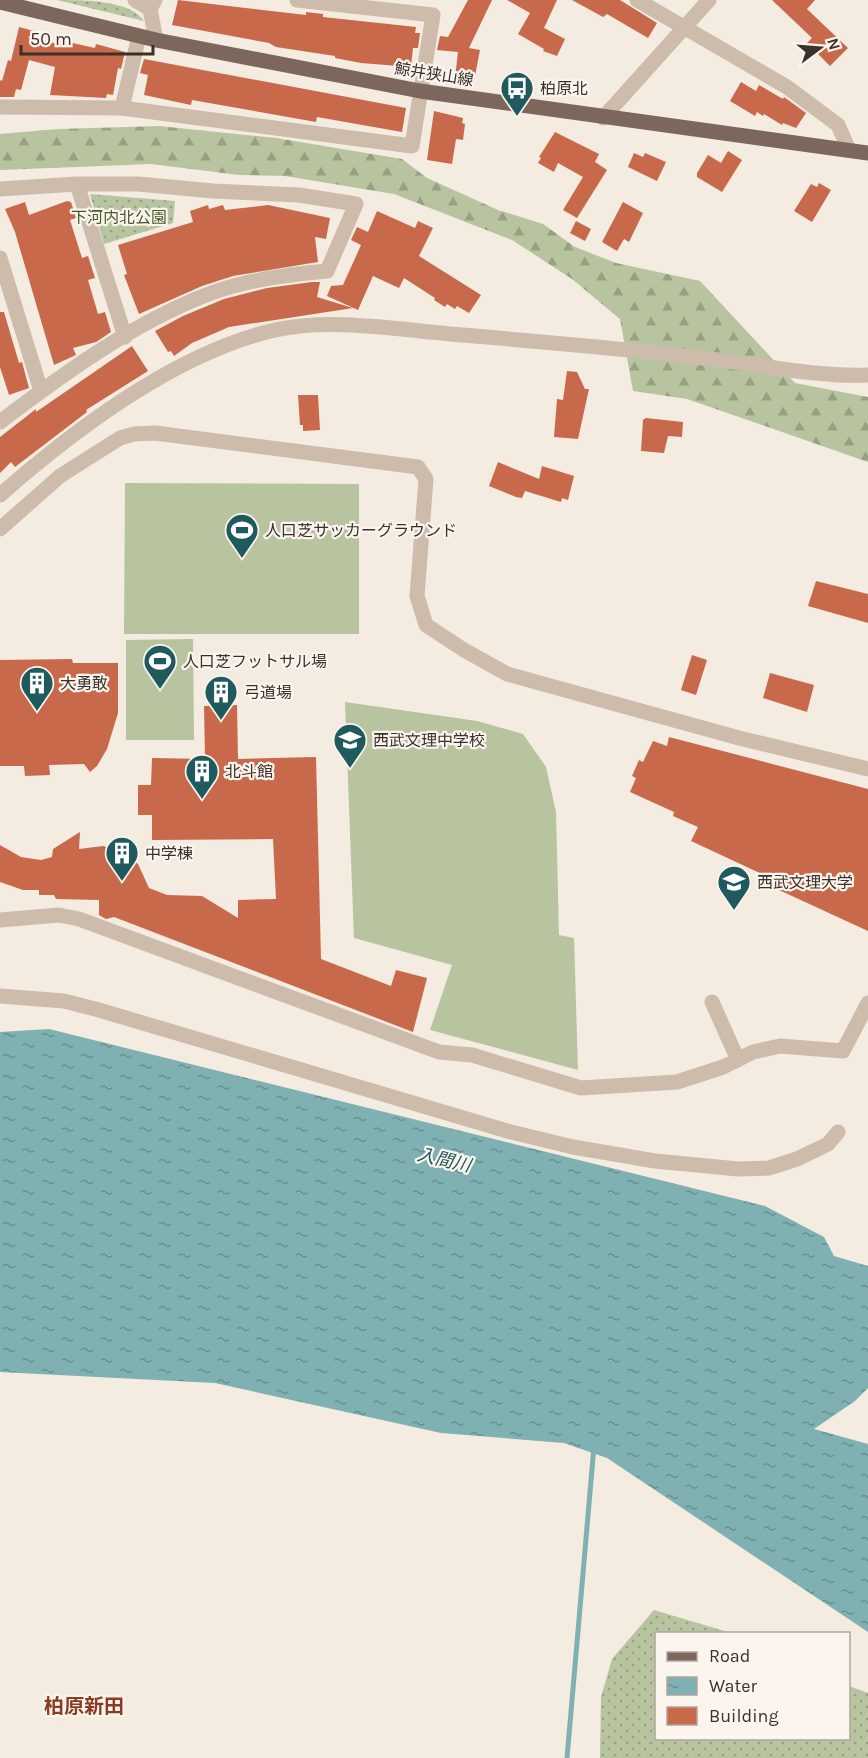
<svg xmlns="http://www.w3.org/2000/svg" width="868" height="1758" viewBox="0 0 868 1758" font-family="Karla,'Noto Sans JP',sans-serif">
<style>
.grass{fill:url(#grass-dots)}
.forest{fill:url(#forest-firs)}
.pitch{fill:#b8c4a0}
.water{fill:url(#water-ripples)}
.lines{fill:none;stroke-linecap:round;stroke-linejoin:round}
.stream{stroke:#7fb0b2;stroke-width:5}
.building{fill:#c8694b}
.minor{stroke:#cdbbac;stroke-width:15}
.major{stroke:#7d675c;stroke-width:15}
.labels{text-anchor:middle;dominant-baseline:central;stroke-width:4.5;stroke-linejoin:round;paint-order:stroke}
.street-label{font-size:16px;fill:#3b302b;stroke:#fbf5ee}
.poi-label{font-size:16px;fill:#3b302b;stroke:#fbf5ee;text-anchor:start}
.park-label{font-size:16px;fill:#4a5a2e;stroke:#fbf5ee}
.water-label{font-size:18px;font-style:italic;fill:#1f5a5e;stroke:#fbf5ee}
.quarter-label{font-size:20px;font-weight:bold;fill:#8c3b22;stroke:#fbf5ee}
</style>
<defs>
<pattern id="grass-dots" width="8" height="8" patternUnits="userSpaceOnUse" patternTransform="scale(1.5)"><rect width="8" height="8" fill="#b8c4a0"/><path d="M2 2h.1M6 6h.1" fill="none" stroke="#97a083" stroke-width="1.8" stroke-linecap="round"/></pattern>
<pattern id="forest-firs" width="22" height="20" patternUnits="userSpaceOnUse" patternTransform="scale(1.5)"><rect width="22" height="20" fill="#b8c4a0"/><path d="M5 1l3.5 6h-7zM16 11l3.5 6h-7z" fill="#97a083"/></pattern>
<pattern id="water-ripples" width="26" height="14" patternUnits="userSpaceOnUse" patternTransform="scale(1.5)"><rect width="26" height="14" fill="#7fb0b2"/><path d="M2 4q2-2 4 0t4 0M15 11q2-2 4 0t4 0" fill="none" stroke="#699091"/></pattern>
</defs>
<rect width="100%" height="100%" fill="#f4ebe1"/>
<path class="grass" d="M57 0C84 0 130 0 144 21Z
M90 194 175 201 173 223 104 244Z
M654 1610 731 1633 656 1634V1738H848L849 1686 868 1693V1758H600L601 1697 612 1659Z"/>
<path class="forest" d="M159 126 276 138 402 159 427 178 498 210 543 224 575 247 616 263 700 281 795 383 868 397V462L687 399 633 391 620 319 572 279 512 240 394 194 285 176 239 175 151 164 0 170V134L59 129Z"/>
<path class="pitch" d="M125 483 359 484V634H124Z
M193 639 194 740H126V640Z
M345 702 477 721 523 734 546 767 556 812 559 935 574 938 578 1070 430 1030 452 965 354 938Z"/>
<path class="water" d="M49 1029 765 1206 824 1237 834 1256 868 1266V1388L855 1401 814 1429 868 1444V1632L607 1458 564 1443 441 1433 215 1383 0 1372V1032Z"/>
<g class="lines">
<path class="stream" d="M567 1758 594 1446"/>
</g>
<path class="building" d="M178 0 306 15V12L323 14V17L416 27 415 33H420L418 48H413L411 67 361 63 335 58V56L276 47 269 43 172 25Z
M468 0H492L469 48 480 50 474 81 455 78 458 52 437 50 440 36 448 37Z
M507 0H557L544 28 565 39 557 56 543 51 544 49 518 34 530 13Z
M572 0H620L657 23 648 38 607 14 603 17Z
M772 0H815L807 9 848 48 830 66 807 43 812 38Z
M19 27 34 31 32 38 58 44 59 40 95 48 96 44 125 52 121 69 118 68 113 95 107 94 106 98 50 95 55 67 29 60 21 90 16 89 14 97H0V80L2 81 8 60 11 61Z
M144 59 406 108 402 132 317 117 316 122 192 100 191 105 144 95 148 75 140 73Z
M741 82 756 91 759 85 783 99 784 97 806 113 796 128 783 123 782 125 764 114 763 116 757 112 755 116 730 101Z
M434 111 463 118 462 123 465 124 463 140 456 139 452 164 427 160Z
M555 132 599 154 595 162 607 170 577 218 563 210 583 177 558 163 554 172 538 163 541 158 539 157Z
M728 151 742 160 722 192 697 177V173L708 155 721 163Z
M634 153 643 157 645 153 666 162 657 181 628 167Z
M819 183 831 190 812 222 794 211 811 184 817 187Z
M67 201 71 202 76 218 70 220 82 258 88 256 95 278 88 280 98 314 105 312 111 332 96 342 73 348 76 355 54 365 15 232 5 209 25 202 29 215Z
M623 202 643 213 629 242 624 239 617 251 602 242Z
M208 205 209 209 223 205 225 210 268 205 330 218 326 239 315 237 318 262 233 276 202 286 139 314 124 275 127 274 118 245 193 222 190 211Z
M377 211 415 228 418 221 433 228 419 256 481 295 469 313 457 306 455 309 447 304 445 307 434 300 435 298 404 278 399 288 373 276 358 310 327 296 331 286 343 285 361 245 351 240 357 227 368 232Z
M576 221 591 229 585 241 570 233Z
M312 282H320L317 297 353 308 229 327 192 343 174 356 171 351 168 352 155 331 183 316 224 299 267 288Z
M0 312H4L19 363 22 362 29 388 9 395 0 367Z
M132 346 148 371 86 410 87 412 15 467 11 462 0 473V437L36 409V412Z
M567 371 577 372 585 389H589L578 439 554 437 557 399 563 400Z
M298 395H318L320 430 303 431V425H300Z
M646 418 683 422 682 437 668 436 664 453 641 451 643 420Z
M498 462 539 479 542 466 574 476 568 500 562 498 561 502 525 491 522 498 516 497 489 486Z
M816 581 868 594V623L808 606Z
M692 655 707 660 696 695 681 690Z
M72 659 73 663H118V713L107 749 97 766 90 772 84 764 49 765 50 775 25 776 24 766H0V660Z
M770 673 814 685 807 712 763 698Z
M237 705 238 759 316 757 321 959 391 986 396 970 427 978 413 1032 114 917 106 919 99 915V900L56 899 54 895H39V890H23L0 882V845L21 857 41 860 52 857 53 849 80 832 79 849 103 846 121 852 138 864 149 888 167 895 202 896 238 918V900L276 899 273 839 152 840V815H138V785H151L152 758 205 759 204 706Z
M669 737 868 789V931L779 890 781 883 691 841 698 827 673 816 674 812 630 792 636 778 632 776 639 760 643 762 653 741 667 746Z"/>
<g class="lines">
<path class="minor" d="M135 0 150 9
M155 0 150 9 156 40
M637 0 787 87 838 125 849 150
M0 107 122 108 412 146 433 15 297 0
M122 108 139 36
M603 118 709 0
M77 184 125 337
M0 189 77 184H138L213 191 299 195 356 204 327 271C285 275 245 280 206 295 132 324 63 374 0 422
M0 258 41 391
M0 495C74 430 178 352 275 330 331 318 393 329 450 334 534 341 619 348 703 358 758 364 813 377 868 375
M0 529 60 476 120 438 134 434 155 433 418 467 426 479 417 596 426 625 464 650 507 674 739 738 868 769
M0 920 59 915 79 919 439 1052 472 1055 581 1088 677 1082 723 1067 753 1052 780 1046 843 1051 868 1003
M0 996 64 1001 99 1010 511 1132 573 1147 655 1161 738 1169 769 1168 797 1159 828 1144 838 1132
M712 1002 738 1060"/>
<path class="major" d="M0 2 156 40 420 91 868 153"/>
</g>
<defs>
<symbol id="bus-pin" viewBox="-11 -11 22 30"><path d="M0 17L-7.5 6A9.5 9.5 0 1 1 7.5 6Z" fill="#1f5a5e" stroke="#fbf5ee"/><path d="M-5-6H5V4H4V6H2V4H-2V6H-4V4H-5ZM-3.5-4V0h7V-4ZM-3.5 1.2v1.5H-2V1.2ZM2 1.2v1.5H3.5V1.2Z" fill="#fff"/></symbol>
<symbol id="stadium-pin" viewBox="-11 -11 22 30"><path d="M0 17L-7.5 6A9.5 9.5 0 1 1 7.5 6Z" fill="#1f5a5e" stroke="#fbf5ee"/><path d="M0-5a6.5 5 0 1 0 0 10a6.5 5 0 1 0 0-10ZM-3.5-1.8h7v3.6h-7Z" fill="#fff"/></symbol>
<symbol id="building-pin" viewBox="-11 -11 22 30"><path d="M0 17L-7.5 6A9.5 9.5 0 1 1 7.5 6Z" fill="#1f5a5e" stroke="#fbf5ee"/><path d="M-4-6H4V6H1V3H-1V6H-4ZM-2.5-4.3h1.7v1.8h-1.7ZM.8-4.3h1.7v1.8H.8ZM-2.5-1h1.7V.8h-1.7ZM.8-1h1.7V.8H.8Z" fill="#fff"/></symbol>
<symbol id="school-pin" viewBox="-11 -11 22 30"><path d="M0 17L-7.5 6A9.5 9.5 0 1 1 7.5 6Z" fill="#1f5a5e" stroke="#fbf5ee"/><path d="M0-5L7-2L0 1L-7-2ZM-4 1L0 2.5L4 1V4Q0 6-4 4Z" fill="#fff"/></symbol>
</defs>
<g fill-rule="evenodd">
<use href="#bus-pin" x="498" y="69" width="38" height="52"/>
<use href="#stadium-pin" x="223" y="511" width="38" height="52"/>
<use href="#stadium-pin" x="141" y="642" width="38" height="52"/>
<use href="#building-pin" x="18" y="664" width="38" height="52"/>
<use href="#building-pin" x="202" y="673" width="38" height="52"/>
<use href="#school-pin" x="331" y="721" width="38" height="52"/>
<use href="#building-pin" x="183" y="752" width="38" height="52"/>
<use href="#building-pin" x="103" y="834" width="38" height="52"/>
<use href="#school-pin" x="715" y="863" width="38" height="52"/>
</g>
<g class="labels">
<g class="street-label">
<text transform="translate(434 74) rotate(9)">鯨井狭山線</text>
</g>
<g class="poi-label">
<text x="540" y="88">柏原北</text>
<text x="265" y="530">人口芝サッカーグラウンド</text>
<text x="183" y="661">人口芝フットサル場</text>
<text x="60" y="683">大勇敢</text>
<text x="244" y="692">弓道場</text>
<text x="373" y="740">西武文理中学校</text>
<text x="225" y="771">北斗館</text>
<text x="145" y="853">中学棟</text>
<text x="757" y="882">西武文理大学</text>
</g>
<g class="park-label">
<text x="119" y="217">下河内北公園</text>
</g>
<g class="water-label">
<text transform="translate(444 1160) rotate(13)">入間川</text>
</g>
<g class="quarter-label">
<text x="84" y="1706">柏原新田</text>
</g>
</g>
<rect x="655" y="1632" width="195" height="108" fill="#fbf5ee" stroke="#aea6a0" stroke-width="1.5"/>
<rect x="667" y="1652" width="30" height="9" fill="#7d675c" stroke="#aea6a0" stroke-width="1.5"/>
<text x="709" y="1662" font-size="18" fill="#3b302b">Road</text>
<rect x="667" y="1677" width="30" height="18" fill="url(#water-ripples)" stroke="#aea6a0" stroke-width="1.5"/>
<text x="709" y="1692" font-size="18" fill="#3b302b">Water</text>
<rect x="667" y="1707" width="30" height="18" fill="#c8694b" stroke="#aea6a0" stroke-width="1.5"/>
<text x="709" y="1722" font-size="18" fill="#3b302b">Building</text>
<g transform="translate(820 48) rotate(74)" stroke="#fbf5ee" stroke-width="4.5" paint-order="stroke">
<path d="M0-4.5L10 22L0 15L-10 22Z" fill="#3b302b"/>
<text y="-9" font-size="16" font-weight="bold" text-anchor="middle" fill="#3b302b">N</text>
</g>
<path d="M21 45v9h132v-9" fill="none" stroke="#3b302b" stroke-width="3"/>
<text x="30" y="45" font-size="18" fill="#3b302b" stroke="#fbf5ee" stroke-width="4.5" paint-order="stroke">50 m</text>
</svg>
